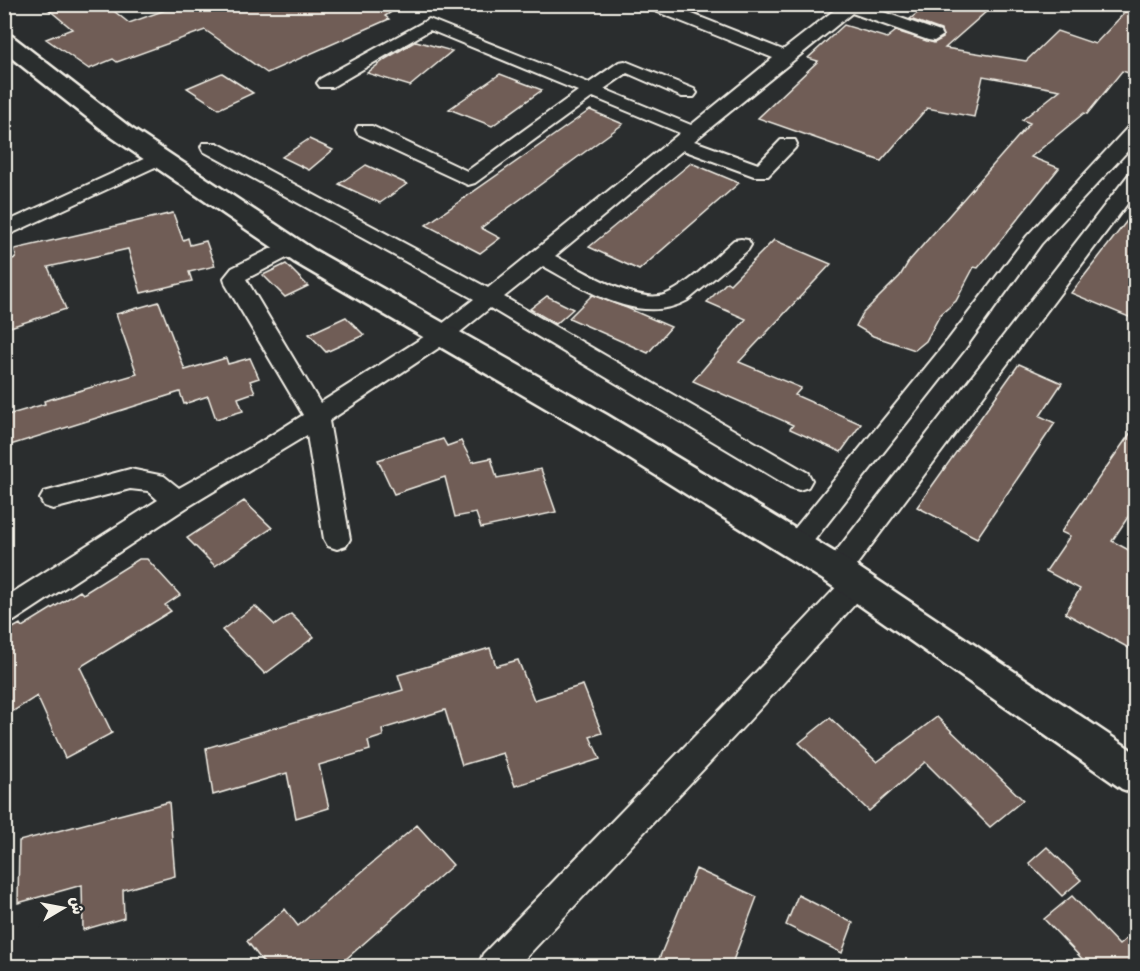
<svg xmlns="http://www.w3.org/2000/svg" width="1140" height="971" viewBox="0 0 1140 971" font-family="'Balsamiq Sans','Playpen Sans Arabic',sans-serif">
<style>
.building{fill:#6f5d57;stroke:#f4f1e8;stroke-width:1.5}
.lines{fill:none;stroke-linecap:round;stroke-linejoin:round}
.street-casing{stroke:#f4f1e8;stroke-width:4}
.secondary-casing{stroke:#f4f1e8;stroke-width:5}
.street{fill:#2a2d2e;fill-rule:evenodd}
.secondary{fill:#2a2d2e;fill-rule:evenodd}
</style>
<rect width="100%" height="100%" fill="#2a2d2e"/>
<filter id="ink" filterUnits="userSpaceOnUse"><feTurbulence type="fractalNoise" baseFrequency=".0167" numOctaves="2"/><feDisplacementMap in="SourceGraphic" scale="12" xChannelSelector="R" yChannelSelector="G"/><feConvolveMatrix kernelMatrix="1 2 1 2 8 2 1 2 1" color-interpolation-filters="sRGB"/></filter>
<g filter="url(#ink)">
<path class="building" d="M42 4H105L129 23 182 4H404L385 16 389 19 267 73 205 30 117 62 113 59 89 69 46 39 72 29Z
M929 4H995L945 48 1026 61 1057 31 1095 44 1133 4H1136V75L1122 71 1087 114 1084 113 1031 157 1059 168 978 268 974 267 956 301 940 315 926 341 915 350 873 336 856 326 863 313 900 276 909 261 1030 123 1022 120 1060 90 983 76 974 117 927 108 881 161 758 118 818 61 808 58 844 25 887 38 896 31 934 43 943 38 941 30 910 19Z
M416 41 452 51 410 86 367 73 387 58Z
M222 73 253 93 219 109 187 88Z
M500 74 542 90 492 126 449 109Z
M590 110 623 124 481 228 500 238 480 253 426 225Z
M309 139 333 150 309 170 282 157Z
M691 163 739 183 639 270 589 247Z
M366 165 407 184 380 203 339 184Z
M1136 209V320L1071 293Z
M173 213 183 240 188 238 190 245 206 241 215 266 189 272 192 281 141 293 128 249 48 267 66 309 4 329V289L9 287 5 261 16 258 15 249Z
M774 240 831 264 739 362 801 388 795 395 861 424 841 452 790 429 793 425 693 381 746 319 707 302 727 282 730 284Z
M286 264 308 286 285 297 263 275Z
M592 295 627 308 671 327 648 353 569 318Z
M547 296 573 309 556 324 530 309Z
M159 302 185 370 226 358 228 364 250 358 259 378 250 381 255 392 238 398 243 411 216 419 208 396 184 404 180 392 4 447V416L45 404 44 401 137 374 116 314Z
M346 317 364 335 326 352 309 334Z
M1019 364 1062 383 1040 416 1055 423 977 538 917 507Z
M1136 425V505L1112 541 1136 554V652L1065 613 1080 589 1046 571 1070 536 1061 532Z
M443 439 447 446 461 441 472 462 491 458 497 478 541 469 556 512 481 528 476 513 455 517 445 477 394 494 378 460Z
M244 501 272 528 215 566 187 538Z
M139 559H147L180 595 165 605 171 611 80 667 112 733 65 758 37 696 4 717V633L20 624 22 627 80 591 83 594Z
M255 606 275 625 291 614 314 637 265 674 222 630Z
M490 648 496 666 518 660 534 700 583 685 602 733 590 737 600 759 515 786 503 753 462 765 445 710 382 729 383 736 368 741 370 750 319 765 329 808 296 818 287 773 213 795 206 748 403 690 398 675Z
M937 717 1023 800 990 827 925 762 869 811 799 743 830 718 877 762Z
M169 802 175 876 123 890 124 918 83 930 82 885 18 903 19 841Z
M417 825 453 865 338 966H266L247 941 285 909 298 926Z
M1047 847 1081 880 1062 896 1029 863Z
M696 869 757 897 731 966H656Z
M798 895 853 923 842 953 786 925Z
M1072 896 1119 945 1136 930V966H1089L1044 919Z"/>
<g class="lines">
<defs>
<path id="street" d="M643 4H667L783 50 842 4H861L940 32 942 36 934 41 928 40 852 13 694 141 758 164 781 140H795L797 144 795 148 768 176H754L683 150 555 256C581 269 635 304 664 295 690 285 713 258 734 240L741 239 748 240 751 245 748 250 688 300C640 327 585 289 543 266L504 297 808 473 812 480 808 487 799 490 790 487 490 308 449 341 329 421 350 539 346 546 337 549 328 546 324 539 307 435 186 508 14 621 4 624V598L158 500 148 491 130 489 53 509 44 506 40 499 44 492 130 469 164 476 179 488 259 443 303 415 226 285 224 278 232 268 284 242 291 241 298 242 301 247 298 252 246 279 320 403 433 331 474 299 203 151 201 147 203 143H217L488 288 680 133 593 97 475 183 468 185 358 134 356 130 358 126H372L467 171 578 91 430 30 332 87H320L317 83 320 79 429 19 589 83 619 62 625 61 694 89 697 93 694 97H682L627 73 604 89 691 125 773 58 645 7Z
M1136 125V142L1041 244 964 350 805 552 796 556 787 552 783 545 787 538 948 340 1027 236 1129 126Z
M159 152 166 154 169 158 166 162 4 237V223Z
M1136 172V192L849 575 856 573 866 576 870 584 866 592 745 725 518 966H478L483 954 723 707 843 580 837 582 827 579 823 571 827 563 1129 174Z"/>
<path id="secondary" d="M4 35 12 36 131 128 314 250 607 415 849 561 1136 753V794L1122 789 825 581 585 431 294 262 113 138 4 52Z"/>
</defs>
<use href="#street" class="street-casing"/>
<use href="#secondary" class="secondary-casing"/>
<use href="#street" class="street"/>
<use href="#secondary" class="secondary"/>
</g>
</g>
<rect width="1140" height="971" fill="none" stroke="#2a2d2e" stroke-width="24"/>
<rect x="12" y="12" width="1116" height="947" fill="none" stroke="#f4f1e8" stroke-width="2" filter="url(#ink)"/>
<g transform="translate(63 908) rotate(80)" stroke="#2a2d2e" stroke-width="4.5" paint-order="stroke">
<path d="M0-4.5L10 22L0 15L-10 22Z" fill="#f4f1e8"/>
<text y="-9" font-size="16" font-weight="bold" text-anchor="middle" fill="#f4f1e8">ش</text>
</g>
</svg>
